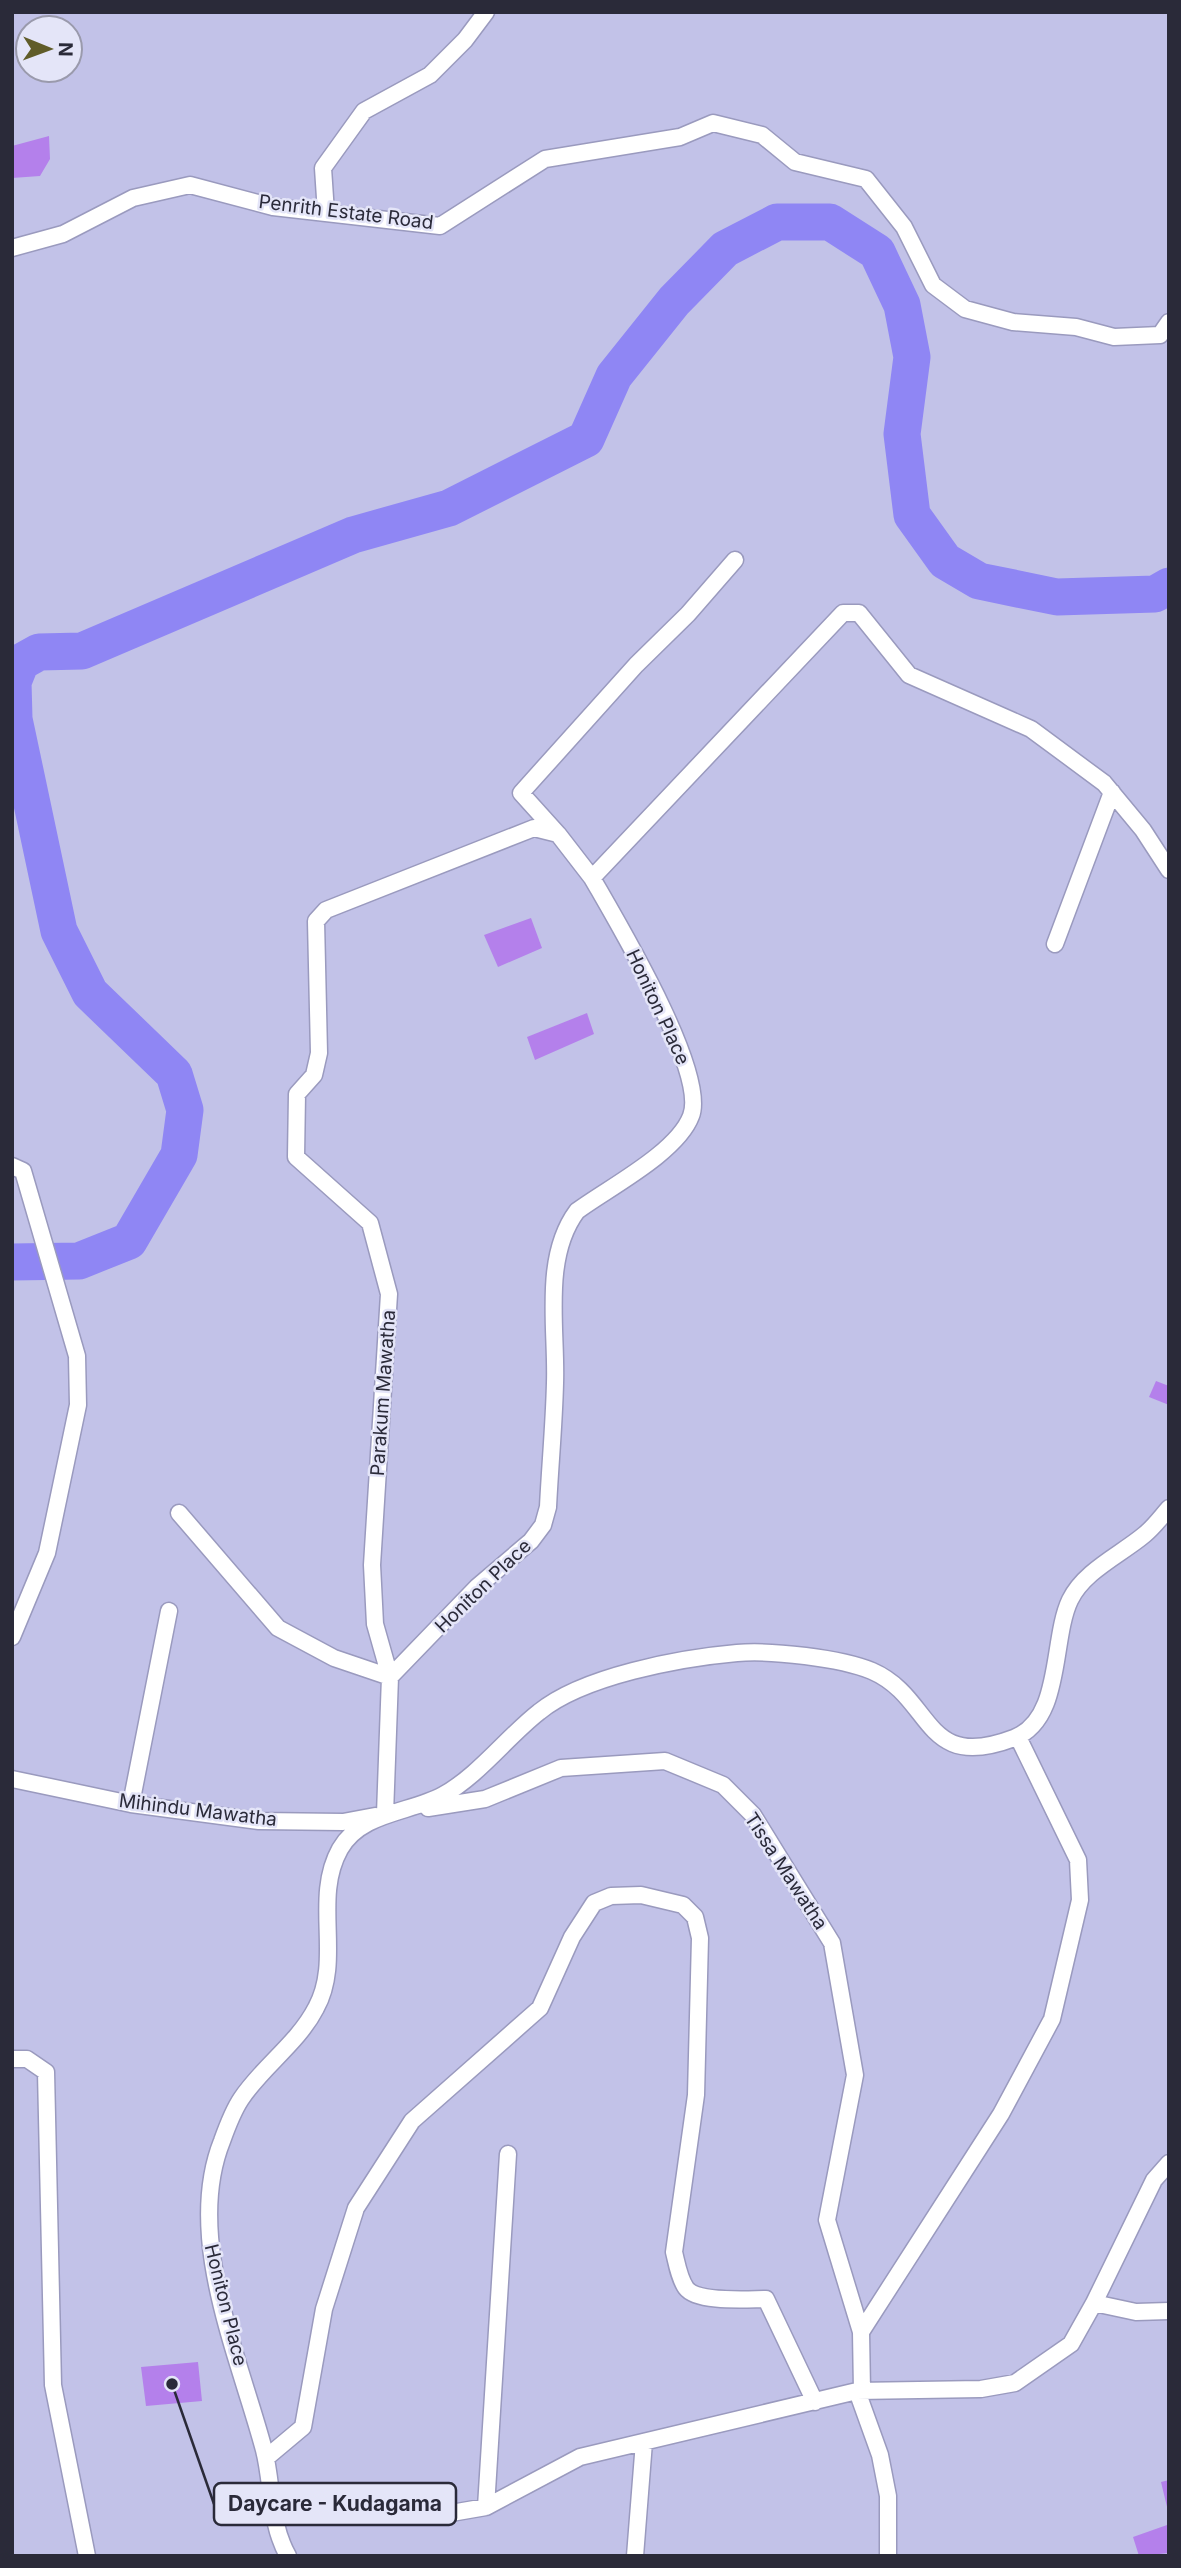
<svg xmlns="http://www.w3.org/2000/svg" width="1181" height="2568" viewBox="0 0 1181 2568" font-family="Inter,sans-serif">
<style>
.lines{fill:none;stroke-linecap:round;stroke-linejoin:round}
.river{stroke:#8f86f4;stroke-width:37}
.building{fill:#b480eb}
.minor-casing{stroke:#9a9abe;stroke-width:19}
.minor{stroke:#fff;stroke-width:16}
.labels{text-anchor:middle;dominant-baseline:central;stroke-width:5;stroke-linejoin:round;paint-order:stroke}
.street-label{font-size:19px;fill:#2a2a39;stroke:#e4e5f8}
.leader{fill:none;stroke:#2a2a39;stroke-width:2.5}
.callout-dot{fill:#2a2a39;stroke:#e4e5f8;stroke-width:2.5}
.callout{fill:#e4e5f8;stroke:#2a2a39;stroke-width:2.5}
.callout-label{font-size:21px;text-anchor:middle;font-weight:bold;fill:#2a2a39}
</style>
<rect width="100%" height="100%" fill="#c2c2e8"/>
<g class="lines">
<path class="river" d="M12 1262 79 1261 129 1241 179 1155 185 1110 174 1074 90 993 59 931 14 719 13 682 21 662 39 652 82 651 353 535 449 508 586 439 614 376 674 301 725 249 777 222H830L877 252 902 305 912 357 902 434 912 515 945 561 979 581 1057 597 1155 594 1169 586"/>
</g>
<path class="building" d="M49 136 50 159 40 176 12 178V146Z
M531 918 542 948 498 967 484 935Z
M587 1013 594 1034 535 1060 527 1037Z
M1156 1381 1169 1386V1405L1149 1397Z
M198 2362 202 2401 146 2406 141 2367Z
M1169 2480V2510L1168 2511 1161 2482Z
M1167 2525 1169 2553 1139 2556 1133 2537Z"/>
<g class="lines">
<defs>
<path id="minor" d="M326 213 323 168 364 111 430 75 465 40 486 12
M12 248 63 234 133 198 190 185 273 207 440 226 545 159 680 137 713 123 762 135 795 162 866 179 904 227 933 285 965 309 1013 322 1076 327 1114 337 1160 335 1169 322
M558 834 521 793 636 665 688 614 735 560
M1055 944 1112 792
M12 1166 23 1171 77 1356 78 1405 47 1553 12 1637
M179 1513 278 1628 334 1658 390 1677
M390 1677 375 1624 372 1565 389 1294 370 1223 296 1157 297 1094 314 1075 319 1053 316 921 326 910 534 828 558 834 592 878
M12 1779 131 1804 259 1821 343 1822 375 1816
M131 1804 169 1611
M428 1808 485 1799 561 1768 665 1761 723 1785 753 1815 832 1943 855 2075 827 2220 861 2332 862 2391
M385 1814 390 1677 477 1587 531 1541 543 1525 548 1507C550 1466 554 1425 555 1383 557 1329 542 1258 577 1211 608 1188 677 1153 691 1116 708 1073 616 920 592 878L843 613H859L909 675 1031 729 1104 783 1143 830 1169 870
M12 2059H27L46 2072 53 2385 87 2556
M1094 2303 1154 2180 1169 2163
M861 2332 1001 2114 1052 2019 1080 1900 1078 1860 1018 1737
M857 2391 880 2455 888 2496V2556
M266 2458 303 2427 324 2309 356 2208 412 2121 540 2008 572 1937 594 1903 611 1896 641 1895 683 1905 695 1917 700 1938 696 2095 674 2252C677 2264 679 2278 686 2288 697 2303 748 2299 766 2299L815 2402
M486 2507 508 2154
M274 2513 434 2516 486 2507 580 2457 857 2391 981 2389 1015 2383 1071 2344 1094 2303 1136 2312 1169 2311
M288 2556C269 2522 273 2485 264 2450 239 2356 184 2236 222 2141 227 2127 233 2111 241 2099 262 2067 298 2043 316 2008 343 1959 312 1899 340 1849 361 1812 410 1813 443 1795 477 1777 508 1736 539 1712 583 1676 680 1658 737 1653 770 1650 841 1658 872 1671 934 1698 922 1773 1014 1738 1063 1719 1051 1640 1070 1600 1084 1571 1120 1555 1144 1535 1154 1527 1161 1517 1169 1508
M635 2556 644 2442"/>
</defs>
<use href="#minor" class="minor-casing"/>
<use href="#minor" class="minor"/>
</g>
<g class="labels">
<g class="street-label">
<text transform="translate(346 212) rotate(7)">Penrith Estate Road</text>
<text transform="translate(658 1007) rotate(65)">Honiton Place</text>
<text transform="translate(383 1393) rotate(-86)">Parakum Mawatha</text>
<text transform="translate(483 1586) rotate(-44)">Honiton Place</text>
<text transform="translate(198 1810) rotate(7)">Mihindu Mawatha</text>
<text transform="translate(786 1871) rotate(57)">Tissa Mawatha</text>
<text transform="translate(226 2305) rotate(76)">Honiton Place</text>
</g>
</g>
<path class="leader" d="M172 2384L214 2504"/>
<circle class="callout-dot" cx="172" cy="2384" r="7"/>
<rect class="callout" x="214" y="2483" width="242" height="42" rx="7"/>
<g class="callout-label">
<text x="335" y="2511">Daycare - Kudagama</text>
</g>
<rect width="1181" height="2568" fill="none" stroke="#2a2a39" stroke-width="28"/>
<g transform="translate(49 49) rotate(91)"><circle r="33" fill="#e4e5f8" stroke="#9a9aac" stroke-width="2"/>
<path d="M0-5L12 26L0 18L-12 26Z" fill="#605c29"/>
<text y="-10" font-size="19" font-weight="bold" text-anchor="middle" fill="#2a2a39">N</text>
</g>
</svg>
